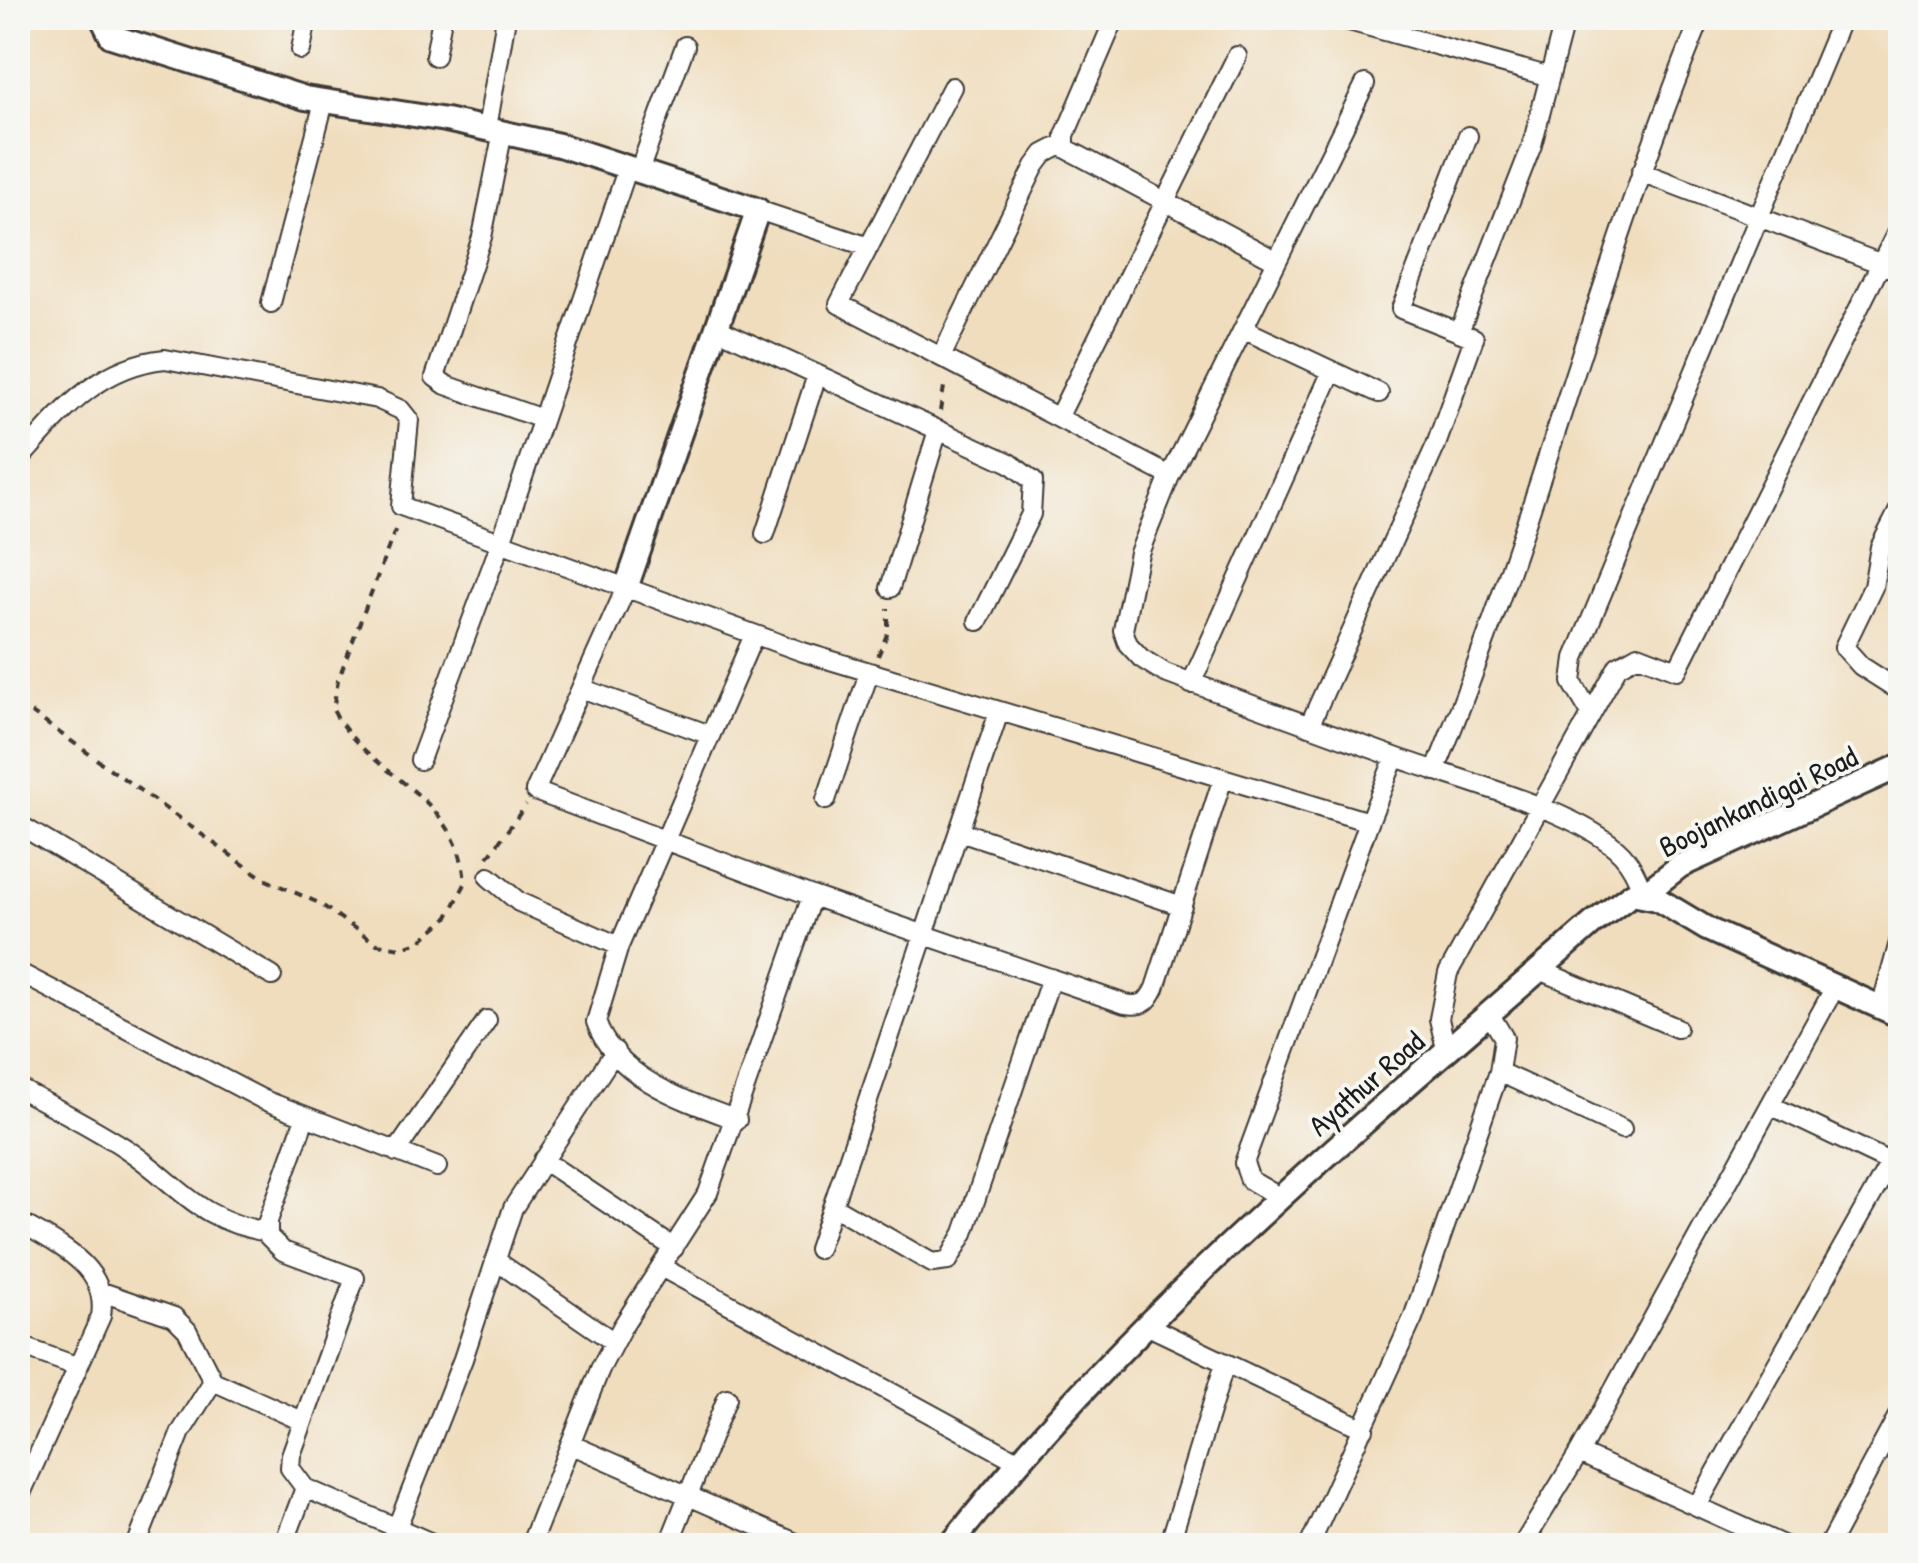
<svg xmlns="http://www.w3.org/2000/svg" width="1918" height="1563" viewBox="0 0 1918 1563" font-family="'Patrick Hand',sans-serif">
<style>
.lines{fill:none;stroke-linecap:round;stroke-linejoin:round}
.minor-casing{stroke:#3c3934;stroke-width:22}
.tertiary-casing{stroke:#3c3934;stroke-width:28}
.path{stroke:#3c3934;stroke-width:4;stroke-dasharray:8 8;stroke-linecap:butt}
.minor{stroke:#fff;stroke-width:18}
.tertiary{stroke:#fff;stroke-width:22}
.labels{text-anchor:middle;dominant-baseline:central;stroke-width:8;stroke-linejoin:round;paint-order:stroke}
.street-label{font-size:30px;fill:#1c1c1c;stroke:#f6f6f2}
</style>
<rect width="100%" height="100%" fill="#f6f6f2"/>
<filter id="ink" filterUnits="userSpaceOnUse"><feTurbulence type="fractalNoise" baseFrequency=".01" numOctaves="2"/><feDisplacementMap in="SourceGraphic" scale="20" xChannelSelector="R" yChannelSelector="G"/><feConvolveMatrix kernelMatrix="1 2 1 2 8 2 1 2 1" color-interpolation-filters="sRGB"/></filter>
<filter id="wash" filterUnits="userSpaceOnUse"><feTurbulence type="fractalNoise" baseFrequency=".0048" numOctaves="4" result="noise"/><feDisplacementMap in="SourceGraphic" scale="40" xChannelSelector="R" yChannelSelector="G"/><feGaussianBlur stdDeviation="2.25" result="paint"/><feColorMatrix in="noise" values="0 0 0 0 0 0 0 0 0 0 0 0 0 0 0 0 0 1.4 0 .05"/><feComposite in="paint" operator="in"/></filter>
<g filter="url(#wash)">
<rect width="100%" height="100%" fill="#f0ddbd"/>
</g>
<g filter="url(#ink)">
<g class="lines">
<defs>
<path id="minor" d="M1115 18 1065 135V148L1277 261
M1338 18 1547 76
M301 50 307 18
M435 56 442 18
M1365 84 1170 476 1139 553 1123 630 1128 644 1141 658 1165 673 1395 757
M952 87 839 304 1170 476
M487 128 506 18
M503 131 482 237 435 377 446 385 542 419
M639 171 685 46
M1641 172 1900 271
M758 210 869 247
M271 303 324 102
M716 328 1010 463 1033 481 1031 514 978 621
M1243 329 1379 393
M1459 332 1532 145 1565 18
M941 357 1035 166 1044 154 1065 143
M1058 418 1237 56
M18 461C61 413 97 366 165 359L377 399 401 410 409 420 401 506 803 652 1369 822 1395 757C1453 778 1582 811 1622 854 1633 866 1638 880 1644 894
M1900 508 1880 547 1873 587 1844 647 1861 666 1900 691
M765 534 817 375
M626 588 535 791 812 896 1125 1004C1142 1007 1148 1003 1155 988L1223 778
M890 588 938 430
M1191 684 1332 371
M581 688 710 735
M1591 714 1572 682 1575 658 1842 18
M1309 726 1436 445 1474 338 1401 309 1468 136
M420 760 501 542 628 167
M1435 771C1537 525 1599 264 1701 18
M826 800 869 673
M18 824 272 976
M960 831 1182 906
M489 877 519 902 619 946
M1540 970 1677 1028
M18 972 264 1100 437 1167
M1881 1007 1900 939
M1447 1053 1439 1019 1448 973 1618 666 1638 655 1677 670 1900 226
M1499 1072 1622 1129
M18 1088C54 1107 91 1126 125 1148 181 1185 195 1220 268 1232
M1770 1105 1900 1167
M305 1118 268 1221V1236L283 1251 355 1278 291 1455 290 1468 305 1488 439 1546
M737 1120C686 1101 616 1079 596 1022L619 946 754 635
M396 1152 487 1020
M543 1160 674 1248
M1279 1197 1250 1180 1244 1163 1369 822
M833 1206 932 1263 948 1261 964 1233 1051 978
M18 1221C55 1243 109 1266 101 1316L18 1500
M818 1249 999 712
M495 1260 614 1342
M661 1267 1017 1461
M102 1292 174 1317 187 1330 213 1381 302 1421
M1146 1325 1364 1429
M18 1345 76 1366
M570 1444 803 1546
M1579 1453 1785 1546
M1697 1506 1890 1163
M397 1527 463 1359 513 1208 615 1051
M136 1546 181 1432 213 1381
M283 1546 305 1488
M530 1546 600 1369 622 1327 708 1193 812 896
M668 1546 727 1398
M1169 1546 1225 1363
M1309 1546 1413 1318 1499 1072 1504 1038 1490 1015
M1522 1546 1579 1453 1835 987
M1828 1546 1900 1412"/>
<path id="tertiary" d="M102 18 111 36 305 98 446 120 559 145 758 210 626 588
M1644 894 1680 866 1900 766
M950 1546C1134 1309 1369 1120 1593 923L1632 894 1657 899 1707 929 1900 1016"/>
</defs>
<use href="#minor" class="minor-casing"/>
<use href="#tertiary" class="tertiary-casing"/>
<path class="path" d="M940 411 945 381
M878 656 888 632V608
M18 703 264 879 319 903 377 944 401 948 421 941 448 917 465 884C459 791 371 781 333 710L338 680 397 525
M488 857 526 805"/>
<use href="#minor" class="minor"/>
<use href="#tertiary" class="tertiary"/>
</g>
</g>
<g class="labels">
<g class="street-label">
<text transform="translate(1758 801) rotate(-26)">Boojankandigai Road</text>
<text transform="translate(1366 1083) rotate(-41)">Ayathur Road</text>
</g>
</g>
<rect width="1918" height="1563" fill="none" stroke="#f6f6f2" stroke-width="60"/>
</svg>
